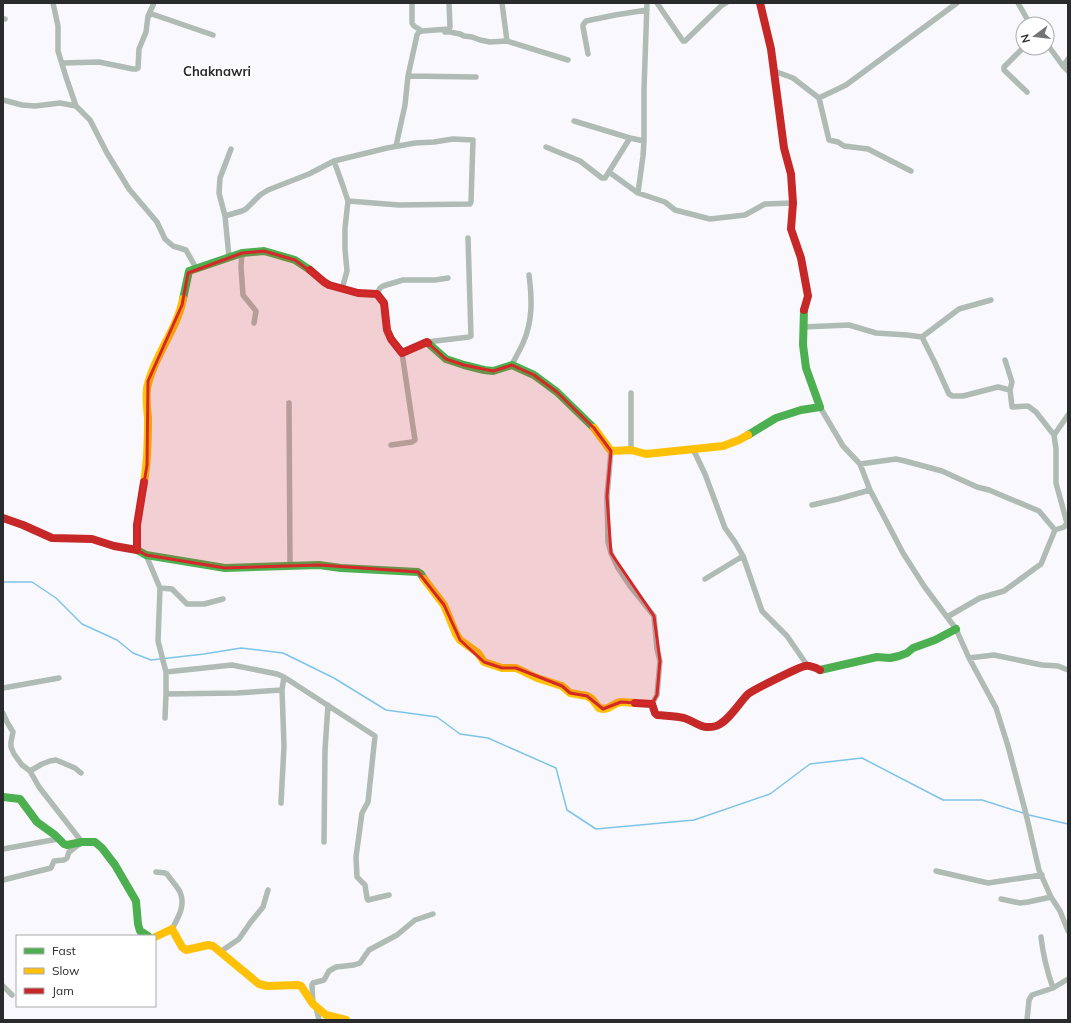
<svg xmlns="http://www.w3.org/2000/svg" width="1071" height="1023" viewBox="0 0 1071 1023" font-family="Mulish,sans-serif">
<style>
.lines{fill:none;stroke-linecap:round;stroke-linejoin:round}
.stream{stroke:#7dc4e8;stroke-width:1.5}
.street{stroke:#afbbb4;stroke-width:5.5}
.fast{stroke:#4caf50;stroke-width:8}
.slow{stroke:#ffc107;stroke-width:8}
.jam{stroke:#c62828;stroke-width:8}
.marked{fill:#d62828;fill-opacity:0.2;stroke:#d62828;stroke-width:3;stroke-linejoin:round}
.labels{text-anchor:middle;dominant-baseline:central;stroke-width:3;stroke-linejoin:round;paint-order:stroke}
.quarter-label{font-size:13px;font-weight:bold;fill:#2a2b2d;stroke:#fff}
</style>
<rect width="100%" height="100%" fill="#f9f9fd"/>
<g class="lines">
<path class="stream" d="M3 582H32L56 598 82 624 117 640 133 653 151 660 204 654 241 648 283 653 334 678 386 710 437 717 460 734 488 738 556 768 567 810 596 829 694 820 770 794 810 764 862 758 943 800H982L1023 813
M1029 815 1068 824"/>
<path class="street" d="M53 3 58 26V51L66 77 76 106 90 120 107 153 129 189 157 222 165 239 173 246 186 250 196 268
M412 3V23L414 26 422 31
M502 3 507 41
M657 3 683 41H685L721 6 726 3
M1018 3 1030 24
M149 14 154 3
M3 19H5
M445 32H450L460 34 464 36 472 37 480 40 490 42 507 41 568 60
M1047 44 1063 66
M1023 48 1004 67V70L1027 92
M588 54 583 27V25L586 21 615 15 647 10
M1068 59 1063 66 1068 71
M62 63 99 62 133 69H136L138 68 139 49 146 32 148 16 152 14 213 35
M774 71 793 78 819 98 846 85 957 3
M408 76 476 77
M819 98 829 140 838 142 844 146 868 149 911 171
M3 100 22 105 35 106 60 103 76 106
M574 121 630 138
M644 141V89L647 3
M396 146 405 105 408 76 417 35 419 32 422 31 449 29 450 27 449 3
M546 147 580 161 602 178H605L630 138 644 141 643 156 638 193
M334 161 343 186 348 201
M609 172 638 193 665 202 675 210 710 219 745 215 765 204 793 203
M225 216 242 211 246 209 260 195 268 190 309 174 334 161 387 148 415 143 434 142 453 139 473 140 471 202 470 204 399 205 348 201 345 228V249L347 271 342 289
M242 253 241 267 243 295 256 311 254 323
M229 257 225 216 219 193 220 178 231 149
M377 294 380 288 383 286 403 280H435L448 278
M803 327 849 325 876 333 907 335 922 337 959 309 991 300
M922 337 935 363 949 394 951 395 952 396H963L998 387 1010 390
M427 342 469 337 471 336 468 238
M1005 360 1012 382 1010 390 1012 407 1028 406 1036 412 1054 435
M512 365C515 358 520 350 523 343 533 321 532 298 529 275
M631 393V450
M289 403 290 566
M820 407 843 446 860 464 870 490 903 553 924 586 956 629 969 658 996 708 1008 746 1026 814 1039 870 1051 897 1060 911 1068 931
M391 445 412 442 415 440 402 353
M693 449 705 474 725 528 735 542 743 556 762 611 787 636 807 665
M611 451 607 496 608 542 611 553 618 568 630 586 654 616 657 649 660 661 657 695 652 704
M860 464 896 459 905 461 942 471 977 487 989 490 1039 511 1055 530 1064 527 1067 523 1056 483V449L1054 435 1068 415
M812 505 838 499 870 490
M146 555 160 588 158 641 166 672V694L165 718
M705 579 743 556
M160 588 172 589 187 604H204L223 599
M947 617 980 598 1004 591 1041 564 1055 530
M969 658 994 655 1042 665 1058 666 1068 670
M166 672 232 665 277 674 284 677 375 736 368 802 362 813 356 857 357 877 365 885 367 898 368 900 389 895
M3 688 59 678
M166 694 237 693 282 690
M3 713 7 722 13 732 11 742V747L14 754 22 765 30 771 39 787 82 842 69 852 67 858 64 860 54 861 51 868 3 880
M30 771 42 764 50 761 56 760 75 768 81 773
M281 803 284 746 282 690 284 677
M324 842 325 750 328 705
M3 849 58 839
M936 871 988 883 1042 875
M156 872 165 873 167 874C171 880 177 886 180 892 186 905 178 918 172 929
M1001 899 1020 903 1028 902 1051 897
M1041 937C1043 955 1047 971 1053 988
M220 952 239 939 250 923 263 907 268 890
M3 986 12 995
M313 1004 312 985 313 983 324 980 329 971 336 967 354 965 360 963 369 950 397 935 415 920 433 914
M316 1007 319 1020
M1027 1020 1029 1000 1032 995 1053 988 1068 979"/>
<path class="fast" d="M183 299 189 271 242 253 264 251 295 260 310 270
M428 343 446 359 464 365 484 370 493 371 512 365 534 375 557 392 594 428
M748 435 776 418 801 410 820 407 806 368 803 345 804 310
M137 550 146 555 225 568 319 565 341 568 418 572 421 574 424 579
M820 670 877 657 890 658 899 656 907 653 913 648 935 640 956 629
M3 797 20 799 37 822 55 835 64 844 67 845 82 842H95L102 848 115 865 136 901 138 924 140 931 148 936"/>
<path class="slow" d="M594 428 611 451 631 450 646 454 723 446 739 440 748 435
M144 482C148 460 148 439 148 418 147 407 145 394 148 384 155 354 177 330 183 299
M424 579 444 605 456 634 460 640 478 653 484 662 502 668H516L537 678 562 686 570 693 587 696 592 699 599 708 603 709 608 708 617 703 621 702 635 703
M155 937 172 929 182 947 186 950 208 945 213 946 259 984 267 986 298 985 301 986 313 1004 326 1015 346 1020"/>
<path class="jam" d="M760 3 771 49 784 148 791 174 793 203 791 229 801 258 808 296 804 310
M310 270 324 282 329 285 358 293 377 294 384 303 387 330 391 339 402 353 427 342 428 343
M3 518 23 525 52 538 92 539 114 546 137 550V525L144 482
M635 703 652 704 655 713 657 715C666 716 676 716 684 718 697 722 701 730 716 726 728 722 739 703 748 694 753 690 799 667 805 666 810 665 816 668 820 670"/>
</g>
<path class="marked" d="M264 251 295 260 329 285 358 293 377 294 384 303 391 339 402 353 427 342 446 359 464 365 493 371 512 365 534 375 557 392 594 428 611 451 607 496 611 553 654 616 660 661 657 695 652 704 621 702 603 709 587 696 570 693 562 686 516 668H502L484 662 460 640 444 605 418 572 319 565 225 568 146 555 137 550V525L147 465 148 381 182 305 188 273 242 253Z"/>
<g class="labels">
<g class="quarter-label">
<text x="217" y="71">Chaknawri</text>
</g>
</g>
<rect width="1071" height="1023" fill="none" stroke="#2a2b2d" stroke-width="8"/>
<rect x="16" y="935" width="140" height="72" fill="#ffffff" stroke="#aaaaab"/>
<rect x="24" y="948" width="20" height="6" fill="#4caf50" stroke="#aaaaab"/>
<text x="52" y="955" font-size="12" fill="#2a2b2d">Fast</text>
<rect x="24" y="968" width="20" height="6" fill="#ffc107" stroke="#aaaaab"/>
<text x="52" y="975" font-size="12" fill="#2a2b2d">Slow</text>
<rect x="24" y="988" width="20" height="6" fill="#c62828" stroke="#aaaaab"/>
<text x="52" y="995" font-size="12" fill="#2a2b2d">Jam</text>
<g transform="translate(1035 36) rotate(255)"><circle r="19" fill="#ffffff" stroke="#aaaaab"/>
<path d="M0-3L7 15L0 10L-7 15Z" fill="#727376"/>
<text y="-6" font-size="11" font-weight="bold" text-anchor="middle" fill="#2a2b2d">N</text>
</g>
</svg>
